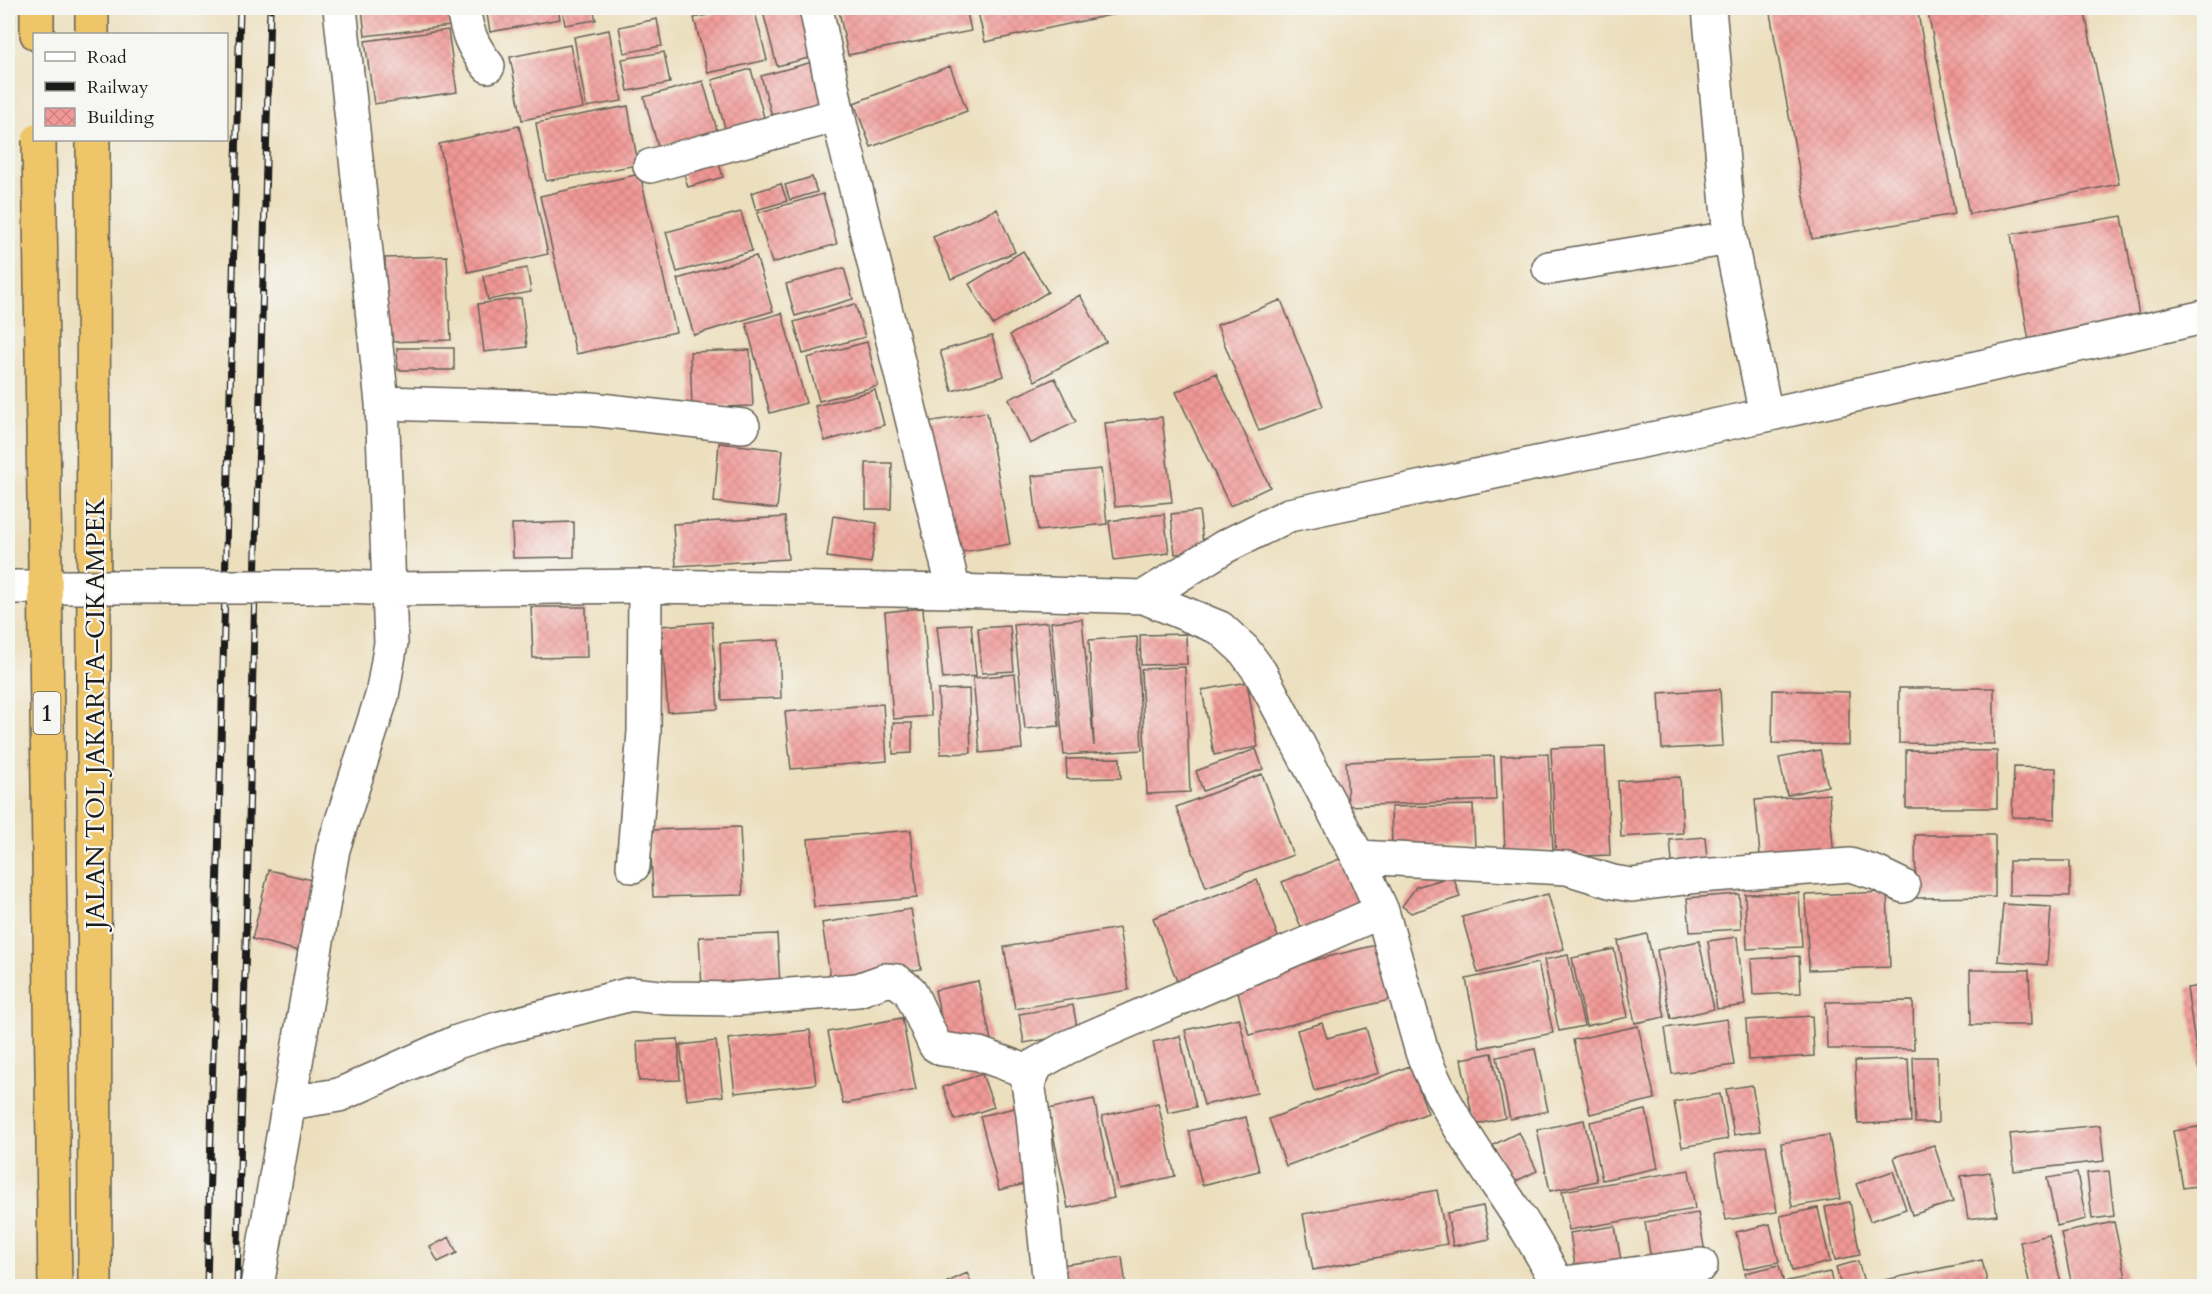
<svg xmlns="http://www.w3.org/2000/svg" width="2212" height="1294" viewBox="0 0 2212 1294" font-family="Cardo,serif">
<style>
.building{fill:url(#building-cross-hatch)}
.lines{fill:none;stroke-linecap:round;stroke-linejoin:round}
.minor-casing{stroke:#656055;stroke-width:36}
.highway-casing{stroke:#656055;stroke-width:36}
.minor{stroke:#fff;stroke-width:33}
.highway{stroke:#eec569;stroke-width:33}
.rail-casing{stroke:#1c1c1c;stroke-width:7}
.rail{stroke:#f6f6f2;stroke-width:4.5;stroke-dasharray:14;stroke-linecap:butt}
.minor-bridge-casing{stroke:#656055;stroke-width:36;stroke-linecap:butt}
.highway-bridge-casing{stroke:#656055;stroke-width:36;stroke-linecap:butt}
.minor-bridge{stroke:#fff;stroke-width:33}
.highway-bridge{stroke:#eec569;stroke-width:33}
.labels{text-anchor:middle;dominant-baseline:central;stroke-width:4.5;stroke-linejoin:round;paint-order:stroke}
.shield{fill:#f6f6f2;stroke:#5d5d5c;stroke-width:1.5}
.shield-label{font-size:24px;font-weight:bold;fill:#1c1c1c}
.street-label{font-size:26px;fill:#1c1c1c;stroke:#f6f6f2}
</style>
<defs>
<pattern id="building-cross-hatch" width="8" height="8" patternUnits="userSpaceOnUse" patternTransform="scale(1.5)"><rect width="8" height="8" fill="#f19896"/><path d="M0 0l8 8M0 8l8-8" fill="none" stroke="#ce8281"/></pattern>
</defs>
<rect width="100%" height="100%" fill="#f6f6f2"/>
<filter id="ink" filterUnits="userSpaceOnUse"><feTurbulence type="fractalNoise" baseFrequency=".0167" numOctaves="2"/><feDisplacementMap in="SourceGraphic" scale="12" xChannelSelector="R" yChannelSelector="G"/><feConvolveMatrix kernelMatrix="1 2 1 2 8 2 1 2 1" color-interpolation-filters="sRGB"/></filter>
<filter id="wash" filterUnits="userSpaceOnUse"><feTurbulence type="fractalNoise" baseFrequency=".008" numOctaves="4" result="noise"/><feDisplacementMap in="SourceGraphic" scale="24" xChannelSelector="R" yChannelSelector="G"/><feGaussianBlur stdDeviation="1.35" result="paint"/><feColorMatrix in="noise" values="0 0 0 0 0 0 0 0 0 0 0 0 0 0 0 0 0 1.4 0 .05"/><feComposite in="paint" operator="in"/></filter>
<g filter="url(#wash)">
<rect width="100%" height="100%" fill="#ecdfbe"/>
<g id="blocks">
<path class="building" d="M362 8H457L459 25 365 36Z
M486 8H558L560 19 490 32Z
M562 8H593L596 20 565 25Z
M739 8H754L767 60 708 73 694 18Z
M762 8H805L817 56 777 66Z
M855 8H966L971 31 848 55 839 11Z
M977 8H1119L1120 13 985 42Z
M1769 8H1917L1955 214 1812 239Z
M1927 8H2084L2119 184 1969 214Z
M657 19 662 46 624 53 619 27Z
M448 30 457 92 374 104 365 41Z
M609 30 622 101 586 107 574 37Z
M570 45 583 108 522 120 510 57Z
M664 52 670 83 628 91 622 59Z
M816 61 830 112 775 127 761 76Z
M950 66 967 111 871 147 854 103Z
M751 69 765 121 726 132 712 80Z
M703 81 717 130 658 147 644 97Z
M628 106 638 165 546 181 536 123Z
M519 126 548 254 468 272 439 144Z
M716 154 723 177 688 187 681 164Z
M640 174 676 332 576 354 540 196Z
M812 177 817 192 790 200 785 185Z
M781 184 787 201 756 210 751 193Z
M823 194 837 244 772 263 757 213Z
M997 209 1015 252 951 279 933 237Z
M741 212 752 251 677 272 666 232Z
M2122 216 2140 322 2029 341 2011 234Z
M1023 251 1048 292 993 325 969 284Z
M447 256 451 340 388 342 385 258Z
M756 256 773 311 694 335 677 279Z
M527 268 531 292 488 300 483 276Z
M844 268 853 299 795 316 786 284Z
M1080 295 1106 342 1035 381 1010 335Z
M521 298 527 347 484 352 478 304Z
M1281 300 1323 406 1259 431 1217 325Z
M855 304 865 337 803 354 794 322Z
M782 313 806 403 770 413 746 323Z
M992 336 1004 376 952 391 940 351Z
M867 342 878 386 819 401 807 358Z
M397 348H454V370H398Z
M750 350 753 406 692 408 690 352Z
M1216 373 1270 487 1230 506 1176 392Z
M1055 378 1076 422 1030 444 1009 399Z
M875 390 884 425 825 441 815 406Z
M987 412 1010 544 951 554 927 422Z
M1162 417 1172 502 1115 507 1105 423Z
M719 443 783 450 777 509 714 502Z
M866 463H892L891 509H866Z
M1101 469 1107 524 1038 531 1032 476Z
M1199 511 1204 551 1175 554 1171 514Z
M1164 514 1169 553 1114 560 1109 521Z
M833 516 877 523 871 563 827 557Z
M785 517 788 559 676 566 673 524Z
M574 522V557L513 558 512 524Z
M531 607H586L587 657 533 658Z
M923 608 931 716 893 719 885 612Z
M1082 619 1094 746 1089 640 1137 637 1142 750 1064 755 1051 622Z
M712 622 718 709 668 712 661 626Z
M1048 622 1059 726 1025 729 1014 625Z
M971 624 976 676 943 679 937 626Z
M1010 626 1014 671 982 673 978 628Z
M1186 634 1187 664 1141 665 1140 635Z
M779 640 781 698 722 700 720 643Z
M1185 667 1190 792 1147 794 1141 669Z
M1015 674 1022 749 980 753 973 678Z
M1247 682 1258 747 1214 755 1202 690Z
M1899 688H1994V744L1899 743Z
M969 689 971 753 941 754 938 690Z
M1720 689 1723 746 1662 749 1659 693Z
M1773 690 1849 692V745L1772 743Z
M883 704 887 761 791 769 785 712Z
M893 723H912V753L893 754Z
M1605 746 1610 855 1556 857 1551 748Z
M1256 749 1263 769 1203 791 1196 771Z
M1820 750 1828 786 1787 795 1779 758Z
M1906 750 1997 751V808H1906Z
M1548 754 1553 850 1505 852 1501 756Z
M1494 756 1496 800 1348 806 1346 762Z
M1120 758 1121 778 1067 779 1066 759Z
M2014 767 2056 768 2055 819 2012 817Z
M1262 774 1293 855 1206 887 1176 807Z
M1680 777 1683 833 1621 837 1618 781Z
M1829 794 1834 859 1761 866 1755 800Z
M1473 805 1475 847 1392 850 1391 807Z
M740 827 743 895 653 897 650 830Z
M911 830 917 898 814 907 808 839Z
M1915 835H1995V897L1916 898Z
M1705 837 1708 870 1673 872 1670 840Z
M1347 856 1368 907 1304 934 1282 882Z
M2009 861H2070V896L2009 895Z
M269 870 316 881 299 951 252 939Z
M1453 876 1460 897 1411 913 1402 906 1416 887Z
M1257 880 1281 945 1178 984 1153 918Z
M1887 892 1890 967 1809 970 1805 895Z
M1799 893 1802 947 1747 949 1745 894Z
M1548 894 1564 949 1478 973 1462 917Z
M1739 894 1741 929 1690 932 1687 898Z
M2003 904 2051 907 2047 965 1998 961Z
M911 909 921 969 831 983 822 923Z
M1119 928 1129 990 1015 1009 1004 947Z
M777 934 780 985 702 987 699 937Z
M1647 934 1665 1017 1635 1023 1618 941Z
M1737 937 1745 1005 1717 1009 1708 941Z
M1699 941 1714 1009 1671 1019 1657 950Z
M1384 943 1397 998 1249 1035 1235 980Z
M1614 949 1628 1017 1586 1026 1572 958Z
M1568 955 1584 1026 1559 1031 1544 960Z
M1799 956 1801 993 1753 995 1751 959Z
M1538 963 1553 1033 1480 1048 1466 979Z
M1970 970H2029L2031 1025H1971Z
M978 981 991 1040 948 1049 935 990Z
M2204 985V1068L2199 1069 2187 988Z
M1913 1001 1914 1049H1827L1826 1002Z
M1073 1005 1078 1034 1024 1043 1019 1014Z
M1812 1016 1814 1056 1748 1060 1746 1020Z
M902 1018 916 1090 843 1104 828 1032Z
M1239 1018 1257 1093 1204 1105 1185 1030Z
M1727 1019 1734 1065 1672 1074 1665 1028Z
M1322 1023 1327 1038 1366 1028 1379 1073 1314 1091 1297 1030Z
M1638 1026 1655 1099 1590 1114 1573 1040Z
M810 1030 816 1084 735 1093 728 1039Z
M1180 1036 1196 1107 1168 1113 1153 1042Z
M678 1039 680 1080 639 1081 637 1041Z
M716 1041 723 1096 687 1100 680 1045Z
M1535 1049 1548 1111 1510 1119 1497 1057Z
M1492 1053 1505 1118 1474 1125 1461 1059Z
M1913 1057H1937L1938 1123H1915Z
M1908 1059 1911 1122 1858 1124 1855 1061Z
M1410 1066 1428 1113 1286 1166 1269 1119Z
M982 1074 994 1107 955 1120 943 1087Z
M1752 1085 1760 1131 1734 1135 1726 1089Z
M1720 1094 1728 1139 1682 1147 1674 1102Z
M1094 1099 1114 1198 1068 1208 1048 1109Z
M1158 1103 1175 1176 1119 1189 1102 1116Z
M1019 1107 1037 1181 999 1190 980 1116Z
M1646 1110 1658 1168 1602 1180 1590 1122Z
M1246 1117 1259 1171 1202 1185 1189 1131Z
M1584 1120 1597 1181 1550 1191 1537 1130Z
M2100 1125 2104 1161 2014 1171 2010 1134Z
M2204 1126V1185L2183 1188 2173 1131Z
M1519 1132 1537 1171 1512 1183 1493 1145Z
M1829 1135 1840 1199 1792 1207 1781 1143Z
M1766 1145 1777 1212 1726 1220 1715 1154Z
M1934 1145 1953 1202 1912 1215 1894 1157Z
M1689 1170 1695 1209 1569 1230 1562 1191Z
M1893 1171 1906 1209 1870 1221 1856 1184Z
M2109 1171 2114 1216 2092 1219 2087 1173Z
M1990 1172 1997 1215 1968 1219 1961 1176Z
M2077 1173 2086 1219 2057 1226 2047 1178Z
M1437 1190 1447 1244 1313 1270 1303 1214Z
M1850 1202 1860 1255 1835 1260 1825 1207Z
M1483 1206 1490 1239 1453 1246 1447 1213Z
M1818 1208 1830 1262 1792 1271 1780 1216Z
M1698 1213 1705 1252 1651 1260 1645 1222Z
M2114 1222 2126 1277 2072 1286 2061 1233Z
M1770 1224 1779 1262 1744 1269 1736 1232Z
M1615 1226 1622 1266 1576 1273 1570 1233Z
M2049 1235 2062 1286H2030L2020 1242Z
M449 1237 457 1253 438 1262 430 1247Z
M1122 1257 1126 1286H1057L1054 1266Z
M1982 1260 1988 1286H1869V1283Z
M1858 1261 1865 1286H1841L1836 1267Z
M1779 1265 1784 1284 1772 1286H1748L1745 1273Z
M1830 1272 1833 1286H1789L1787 1281Z
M967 1273 973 1286H939Z"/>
</g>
</g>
<g filter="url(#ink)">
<use href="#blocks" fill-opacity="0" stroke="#656055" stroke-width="1.5"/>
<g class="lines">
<defs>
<path id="minor" d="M463 8C467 33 472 46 488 66
M816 8 838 115 954 591
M1709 8 1730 238 1766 415
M650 166 838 115
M1549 268 1730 238
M382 403 591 409 743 426
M348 587 391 589 645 586 954 591 1144 597 1220 628 1244 650 1260 672 1358 857 1382 911 1422 1052C1454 1137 1520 1204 1558 1286
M1144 597 1224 547 1289 515 1766 415 2204 317
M1358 857 1567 868 1613 882 1632 885 1699 876 1850 865 1876 873 1903 886
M633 866 644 732 645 586
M289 1103 339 1095 457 1042 497 1029 631 994 669 998 735 999 858 990 886 980 897 981 910 991 935 1045 942 1049 979 1054 1032 1073
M1557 1284 1701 1265
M257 1286 333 849 382 696 391 643 382 403 340 8
M1050 1286 1033 1115 1028 1083 1037 1064 1068 1047 1382 911"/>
<path id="highway" d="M37 8V34
M92 8V34
M93 140 95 1286"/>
</defs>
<use href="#minor" class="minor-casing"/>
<use href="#highway" class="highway-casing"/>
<use href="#minor" class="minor"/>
<use href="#highway" class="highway"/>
<defs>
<path id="rail" d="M207 1286 240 8
M237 1286 270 8"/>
</defs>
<use href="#rail" class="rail-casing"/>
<use href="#rail" class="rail"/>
<defs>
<path id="minor-bridge" d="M8 587H348"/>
<path id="highway-bridge" d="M39 140 55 1286"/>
</defs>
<use href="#minor-bridge" class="minor-bridge-casing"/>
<use href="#highway-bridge" class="highway-bridge-casing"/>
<use href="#minor-bridge" class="minor-bridge"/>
<use href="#highway-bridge" class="highway-bridge"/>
</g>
</g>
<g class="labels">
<rect class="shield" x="33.5" y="692" width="27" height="42" rx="4.5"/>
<g class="shield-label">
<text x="47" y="713">1</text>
</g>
<g class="street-label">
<text transform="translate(95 713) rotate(-90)">JALAN TOL JAKARTA–CIKAMPEK</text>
</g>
</g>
<rect width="2212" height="1294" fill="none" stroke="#f6f6f2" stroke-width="30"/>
<rect x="33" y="33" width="195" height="108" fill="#f6f6f2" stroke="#9f9f9c" stroke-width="1.5"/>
<rect x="45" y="52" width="30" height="9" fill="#ffffff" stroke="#9f9f9c" stroke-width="1.5"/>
<text x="87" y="63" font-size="18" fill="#1c1c1c">Road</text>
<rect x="45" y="82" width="30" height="9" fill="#1c1c1c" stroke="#9f9f9c" stroke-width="1.5"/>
<text x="87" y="93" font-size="18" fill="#1c1c1c">Railway</text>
<rect x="45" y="108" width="30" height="18" fill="url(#building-cross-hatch)" stroke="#9f9f9c" stroke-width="1.5"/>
<text x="87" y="123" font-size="18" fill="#1c1c1c">Building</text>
</svg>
